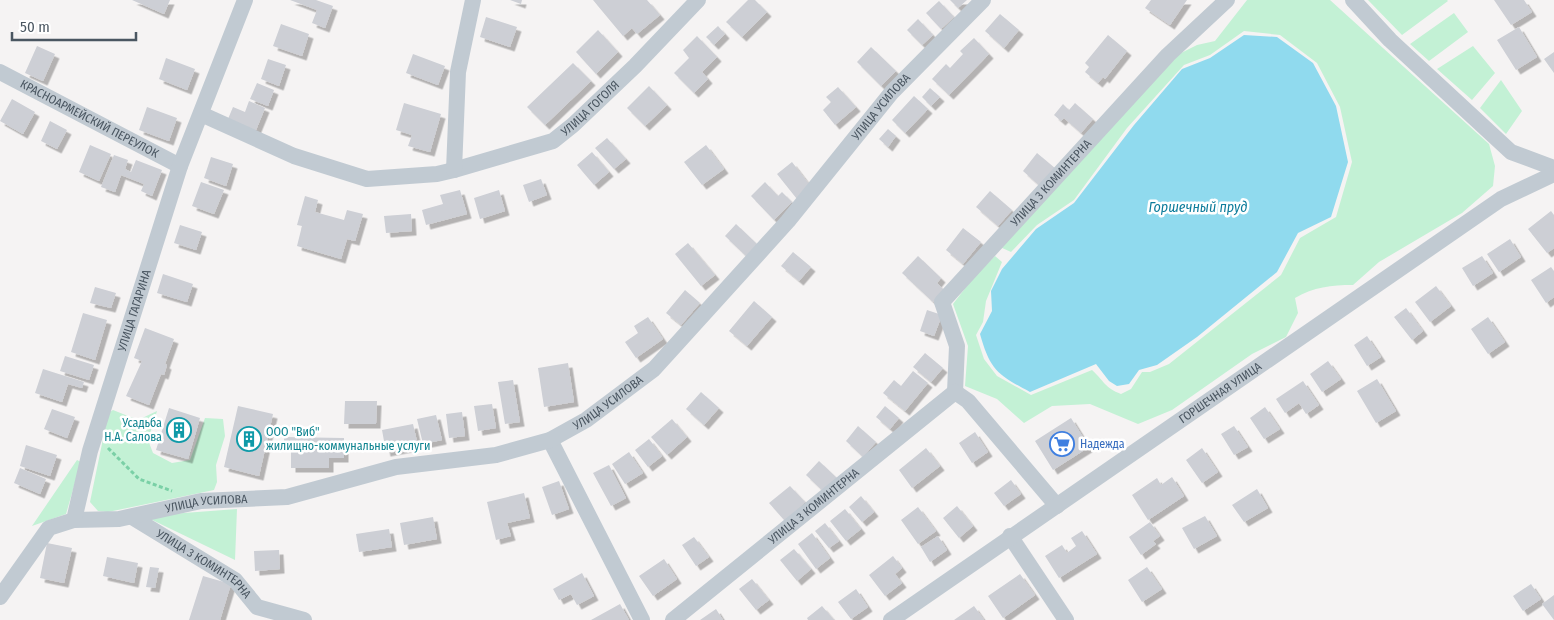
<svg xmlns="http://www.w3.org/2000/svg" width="1554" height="620" viewBox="0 0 1554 620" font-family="'Fira Sans Condensed',sans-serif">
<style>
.green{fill:#c3f1d5}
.water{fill:#90daee}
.building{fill:#cdcfd5;filter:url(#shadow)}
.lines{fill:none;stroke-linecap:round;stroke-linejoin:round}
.path{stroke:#7ad0a6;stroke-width:3;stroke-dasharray:4 2.5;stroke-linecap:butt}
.minor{stroke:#c1cad2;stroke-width:16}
.labels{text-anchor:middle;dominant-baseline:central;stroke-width:5;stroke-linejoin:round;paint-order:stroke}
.street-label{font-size:12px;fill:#4a5661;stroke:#fff}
.culture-label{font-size:12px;fill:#0d838f;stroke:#fff;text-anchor:end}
.shop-label{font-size:12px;fill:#366cbe;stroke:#fff;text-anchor:start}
.water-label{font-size:14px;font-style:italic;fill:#0c7c9b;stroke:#fff}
</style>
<defs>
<filter id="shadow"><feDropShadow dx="4.5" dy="4.5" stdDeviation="0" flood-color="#0004"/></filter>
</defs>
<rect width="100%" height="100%" fill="#f5f3f3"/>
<path class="green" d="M1247 0H1330L1489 144 1495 166 1493 186 1462 213 1379 262 1353 285C1331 285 1314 287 1295 298L1298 313 1286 337 1252 354 1172 410 1138 424 1090 404 1052 406 1024 423 997 399 965 386 968 346 953 304 973 278 995 256 1002 262 986 301 983 322 976 335 984 359 997 376 1031 395 1092 370C1104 381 1105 388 1121 394L1131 389 1142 372H1150L1169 364 1281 275 1300 238 1336 217 1352 162 1340 107 1317 63 1280 35 1244 31 1210 55 1184 65 1127 128 1074 200 1037 225 1011 252 1000 247 1179 54 1197 45 1215 41Z
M1368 0H1447L1448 1 1402 35Z
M1454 13 1468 32 1429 61 1410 44Z
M1473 46 1495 73 1472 100 1437 69Z
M1501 80 1522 111 1506 134 1480 108Z
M113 410 138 420 157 411 148 440 153 453 172 463 190 460 205 418 223 419 225 436 216 465 217 482 214 490 108 512 98 511 90 502 104 434 105 415Z
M77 460 81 462 66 514 32 526Z
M237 509 235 560 144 516Z"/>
<path class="water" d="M1244 35 1277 37 1313 63 1336 106 1348 162 1331 217 1298 233 1277 272 1197 337 1157 365 1139 370 1129 384 1117 386 1109 381 1096 364 1030 392C998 375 990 370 980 334L992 311 991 291 1002 269 1036 229 1074 203 1134 125 1182 69 1210 58Z"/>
<path class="building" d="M132 0H170L164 14Z
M290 0H316L333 6 325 28 312 23 317 10Z
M510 0H522L521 4Z
M593 0H647L660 15 637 34 632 28 623 36Z
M748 0H755L767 12 742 37 726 22Z
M950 0H967L958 8Z
M1151 0H1187L1170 25 1145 8Z
M1494 0H1524L1532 12 1511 25Z
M939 1 954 17 941 29 926 13Z
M1000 14 1019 30 1004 48 985 31Z
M486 17 517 27 510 47 480 37Z
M918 19 933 35 922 45 907 30Z
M281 24 309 34 302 56 273 46Z
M718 26 725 34 714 45 706 37Z
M1519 27 1537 57 1516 70 1497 40Z
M598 30 618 52 596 74 576 52Z
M1108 35 1127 51 1105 79 1103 77 1098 83 1085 72 1089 67 1085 63Z
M697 36 717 57 702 72 708 79 694 93 674 73 689 58 683 50Z
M974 38 989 54 949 95 932 79 946 64 950 68 963 54 960 51Z
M37 46 55 54 43 81 25 73Z
M871 47 896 71 881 86 857 62Z
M1554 52V73L1544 59Z
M413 54 445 66 438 85 406 73Z
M166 58 195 69 187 90 159 79Z
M268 59 286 65 279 86 261 79Z
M573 63 591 81 545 125 527 107Z
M257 83 274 90 268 106 250 99Z
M649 86 667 105 645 126 627 108Z
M838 87 856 107 835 125 823 110 831 102 826 97Z
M930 88 940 97 931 106 922 97Z
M914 96 928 109 905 133 892 120Z
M12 99 35 112 23 134 0 121Z
M249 101 265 108 256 130 228 119 233 107 245 112Z
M404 103 441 114 430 152 408 146 412 135 396 130Z
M1075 103 1093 119 1081 133 1064 118 1061 121 1054 115 1063 104 1069 110Z
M147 107 177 118 169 141 139 130Z
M50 121 67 130 57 149 41 141Z
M888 129 896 136 888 147 879 139Z
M607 138 626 159 614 169 595 148Z
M90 145 111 154 99 181 79 172Z
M706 145 724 169 702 185 684 162Z
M592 152 609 172 594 185 577 165Z
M1037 153 1056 169 1041 187 1023 171Z
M114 155 128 160 125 169 131 172 136 160 162 170 152 196 141 191 144 184 121 175 115 192 101 187Z
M211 157 233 164 226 186 204 178Z
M792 162 812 188 797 199 777 174Z
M541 179 547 195 529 202 523 185Z
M201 182 224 190 214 214 192 206Z
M765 182 778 196 782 192 792 202 774 220 751 196Z
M460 190 467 214 426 225 422 210 443 204 440 195Z
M499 190 505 211 480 219 474 198Z
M990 191 1012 210 998 226 976 207Z
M305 196 318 200 315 212 344 220 347 210 363 214 355 241 347 239 341 259 297 246 302 226 297 225Z
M1551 211 1554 215V248L1547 253 1528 229Z
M411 214 412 231 386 233 384 216Z
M736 224 757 244 746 256 725 236Z
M180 225 202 232 196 250 174 243Z
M963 228 981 242 963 264 946 250Z
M1510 239 1521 257 1499 272 1487 254Z
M688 243 715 275 701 286 675 254Z
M793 252 811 267 799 281 781 266Z
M918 256 941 278 937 283 944 290 933 302 902 273Z
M1482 256 1493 273 1473 286 1462 268Z
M1551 267 1554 271V297L1546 303 1531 280Z
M163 274 193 284 187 302 157 293Z
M1436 286 1451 306 1430 322 1415 302Z
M95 287 116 293 111 308 90 303Z
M685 290 700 303 681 325 666 313Z
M754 301 772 317 747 346 729 331Z
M1406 308 1423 331 1412 340 1394 317Z
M927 310 942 315 934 336 920 331Z
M83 313 107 320 95 360 71 352Z
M648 317 663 339 636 358 625 342 638 333 634 326Z
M1488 317 1505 342 1488 354 1471 329Z
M145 328 174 339 165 364 167 365 164 375 161 374 149 405 126 396 142 361 134 358Z
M1367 336 1381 357 1367 366 1354 345Z
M925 353 943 368 931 382 913 367Z
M65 356 94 365 89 380 60 371Z
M1328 361 1341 379 1322 392 1310 374Z
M568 363 574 402 544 407 538 368Z
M43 369 84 382 82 388 68 384 62 402 35 393Z
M913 371 928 383 905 411 883 393 894 380 901 386Z
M1377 379 1396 411 1376 423 1357 391Z
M513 380 520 422 505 424 498 382Z
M1303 381 1319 405 1306 414 1299 403 1285 413 1276 399Z
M701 392 719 408 704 425 686 409Z
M345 401H377L376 424H344Z
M492 404 496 428 478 431 474 406Z
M238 406 273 414 259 476 224 467Z
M885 406 899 418 890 429 876 417Z
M1265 407 1280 429 1264 439 1250 418Z
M169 408 200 418 188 459 156 450Z
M52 409 75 417 67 438 44 429Z
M462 412 465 436 449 438 446 414Z
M436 415 442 440 423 444 417 419Z
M1071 418 1089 447 1053 470 1035 441Z
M672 419 687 437 667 455 651 437Z
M413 424 418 446 386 452 382 430Z
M858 426 876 442 863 457 846 441Z
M1234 426 1248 447 1234 455 1221 434Z
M975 432 988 452 972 463 959 443Z
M284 437 344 438V458H329V468H291V447L284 446Z
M649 439 662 456 648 467 635 450Z
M26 445 57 455 50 476 20 466Z
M926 448 940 466 912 488 899 470Z
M1202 448 1218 472 1202 483 1186 460Z
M629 452 643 473 625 484 612 464Z
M819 461 838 479 825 493 806 475Z
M609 465 626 498 611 506 593 473Z
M20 468 46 479 40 494 14 483Z
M1172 477 1184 496 1148 520 1132 495 1157 478 1161 485Z
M1011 480 1021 494 1004 506 994 493Z
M559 481 569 509 552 515 542 487Z
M790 486 805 502 785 521 769 503Z
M1257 489 1268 508 1244 522 1232 505Z
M524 493 530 518 507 523 511 536 496 540 487 502Z
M861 496 874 512 862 522 849 507Z
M957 506 973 526 959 538 943 518Z
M918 507 936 531 918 544 901 520Z
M845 509 861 529 846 541 830 521Z
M1205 516 1217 536 1194 549 1182 528Z
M433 517 437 539 404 545 400 523Z
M1150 522 1160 536 1153 541 1156 544 1141 555 1129 537Z
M825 523 839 541 829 548 815 531Z
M389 529 392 547 359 552 356 534Z
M1082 531 1097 554 1059 578 1045 556 1062 545 1067 553 1076 546 1071 538Z
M812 533 830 558 816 569 798 544Z
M938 536 947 550 930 562 921 547Z
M694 537 709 557 696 566 682 545Z
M47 543 72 548 64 583 40 578Z
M794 549 811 569 797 581 780 560Z
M279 550 280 569 255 571 254 551Z
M893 556 902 568 895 574 902 583 885 596 869 575Z
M107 557 138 563 134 583 103 576Z
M664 559 677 579 653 596 639 576Z
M150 567 159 568 155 588 146 587Z
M1147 567 1162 589 1142 602 1128 580Z
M582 573 594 596 577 605 571 594 559 600 553 589Z
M1020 574 1035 595 1003 618 988 596Z
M203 576 231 584 220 620H189Z
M752 579 769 600 756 610 739 589Z
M1531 584 1541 599 1523 611 1513 596Z
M856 589 868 607 851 619 838 602Z
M1554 595V620L1542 604Z
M620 604 629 620H591Z
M822 606 834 620H808L807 618Z
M974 606 984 620H954Z
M716 609 723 620H700Z"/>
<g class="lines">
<path class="path" d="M108 448 139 479 172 491"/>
<g class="minor">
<path d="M1353 0 1390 40 1511 152 1554 168"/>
<path id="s1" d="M0 72 180 166"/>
<path id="s2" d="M201 114 294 156 367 179 437 174 454 170 553 141 573 125 635 66 698 0"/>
<path d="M454 170 458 72 473 0"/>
<path id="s3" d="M955 392 957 346 942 302 1168 55 1227 0"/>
<path d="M550 440 642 620"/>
<path id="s4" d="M132 517 235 580 257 607 304 620"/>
<path id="s5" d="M74 520 119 519 201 501 287 497 396 467 496 455 550 440 586 420 654 369 788 221 892 92 983 0"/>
<path d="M1010 536 1066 620"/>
<path id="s6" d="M0 597 49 528 74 520 90 451 180 166 245 0"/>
<path id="s7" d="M673 620 955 392 968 401 1057 506"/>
<path id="s8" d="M891 620 1501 199 1554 174"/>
</g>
</g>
<defs>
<symbol id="building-ring" viewBox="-11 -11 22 22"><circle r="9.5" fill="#fff" stroke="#0f9aa8" stroke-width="1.5"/><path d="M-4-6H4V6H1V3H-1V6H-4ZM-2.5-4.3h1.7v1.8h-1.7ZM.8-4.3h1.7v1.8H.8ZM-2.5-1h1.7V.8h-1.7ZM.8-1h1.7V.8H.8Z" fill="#0f9aa8"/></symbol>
<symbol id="supermarket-ring" viewBox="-11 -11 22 22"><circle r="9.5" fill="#fff" stroke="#3f7fe0" stroke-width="1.5"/><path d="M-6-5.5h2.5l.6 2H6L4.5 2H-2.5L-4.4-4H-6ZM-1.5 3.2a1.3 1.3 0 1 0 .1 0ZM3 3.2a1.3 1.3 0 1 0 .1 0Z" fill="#3f7fe0"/></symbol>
</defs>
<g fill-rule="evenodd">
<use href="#building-ring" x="165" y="416" width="28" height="28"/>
<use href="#building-ring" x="235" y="425" width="28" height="28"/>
<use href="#supermarket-ring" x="1048" y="430" width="28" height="28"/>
</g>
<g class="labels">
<g class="street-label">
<text stroke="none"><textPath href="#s5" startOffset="958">УЛИЦА УСИЛОВА</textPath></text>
<text stroke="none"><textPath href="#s2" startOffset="419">УЛИЦА ГОГОЛЯ</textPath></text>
<text stroke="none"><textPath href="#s1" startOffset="101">КРАСНОАРМЕЙСКИЙ ПЕРЕУЛОК</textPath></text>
<text stroke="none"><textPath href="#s3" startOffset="254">УЛИЦА 3 КОМИНТЕРНА</textPath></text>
<text stroke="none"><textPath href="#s6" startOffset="329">УЛИЦА ГАГАРИНА</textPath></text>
<text stroke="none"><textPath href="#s8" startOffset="400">ГОРШЕЧНАЯ УЛИЦА</textPath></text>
<text stroke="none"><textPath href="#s5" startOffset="554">УЛИЦА УСИЛОВА</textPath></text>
<text stroke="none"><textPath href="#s5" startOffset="134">УЛИЦА УСИЛОВА</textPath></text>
<text stroke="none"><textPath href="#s7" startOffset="181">УЛИЦА 3 КОМИНТЕРНА</textPath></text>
<text stroke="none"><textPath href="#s4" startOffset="86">УЛИЦА 3 КОМИНТЕРНА</textPath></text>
</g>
<g class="culture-label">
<text x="162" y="423">Усадьба<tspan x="162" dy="14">Н.А. Салова</tspan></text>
<text x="266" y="432" text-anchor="start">ООО "Виб"<tspan x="266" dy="14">жилищно-коммунальные услуги</tspan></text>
</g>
<g class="shop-label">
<text x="1080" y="444">Надежда</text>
</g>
<g class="water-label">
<text x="1198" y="207">Горшечный пруд</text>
</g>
</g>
<path d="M12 32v8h124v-8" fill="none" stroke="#4a5661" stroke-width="2.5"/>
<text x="20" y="32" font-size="15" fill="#4a5661" stroke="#ffffff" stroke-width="4" paint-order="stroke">50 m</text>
</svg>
